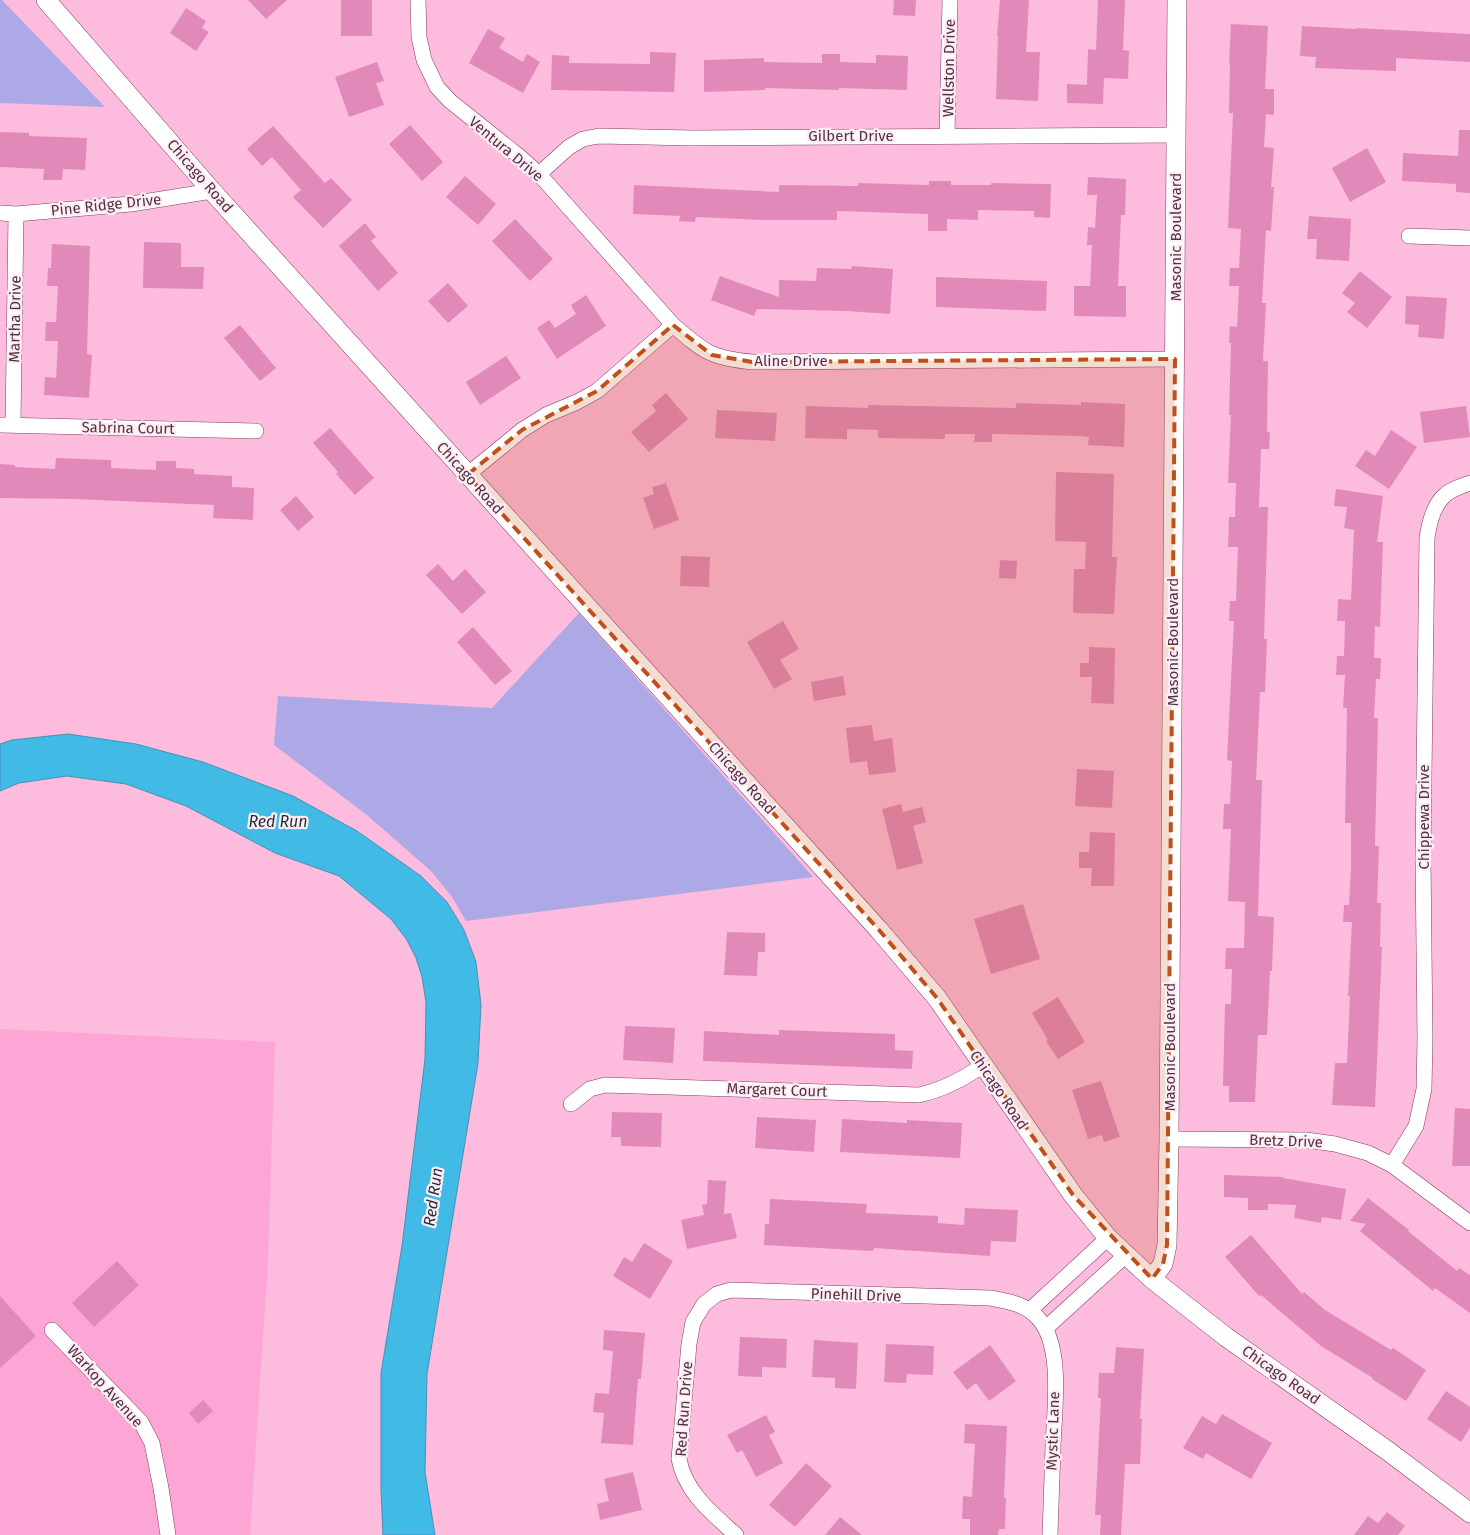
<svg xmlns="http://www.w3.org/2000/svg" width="1470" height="1535" viewBox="0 0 1470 1535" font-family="'Fira Sans',sans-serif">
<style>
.built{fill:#fda6d5}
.green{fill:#aca9e6}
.water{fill:#41bae6;stroke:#4691b5}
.building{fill:#e18aba}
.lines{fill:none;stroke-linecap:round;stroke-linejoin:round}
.minor-casing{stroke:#803a62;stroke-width:16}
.tertiary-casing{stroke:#803a62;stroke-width:20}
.minor{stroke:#fff;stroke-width:15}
.tertiary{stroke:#fff;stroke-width:19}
.marked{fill:#c24f1a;fill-opacity:0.2;stroke:#c24f1a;stroke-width:4;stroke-dasharray:10 6;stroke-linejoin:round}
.labels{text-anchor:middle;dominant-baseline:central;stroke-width:4.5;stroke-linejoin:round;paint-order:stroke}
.street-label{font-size:15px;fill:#513142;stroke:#ffedf6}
.water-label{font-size:16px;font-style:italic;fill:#1b2f38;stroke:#ffedf6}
</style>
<rect width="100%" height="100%" fill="#fdbcde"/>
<path class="built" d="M0 1029 275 1042 268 1261 250 1535H0Z"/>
<path class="green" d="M0 0H2L105 107 0 103Z
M579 613 813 877 466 921 452 897 431 871 367 815 274 745 278 696 492 708Z"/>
<path class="water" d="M68 734 136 744 203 762 293 796 357 831 421 876 447 902 464 930 476 962 481 1005 478 1063 427 1374 425 1472 435 1535H383L381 1489V1373L402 1246 425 1059 426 1002 422 977 416 958 407 940 391 919 339 876 275 853 186 806 126 784 67 776 19 783 0 791V744L12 740Z"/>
<path class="building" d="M248 0H287L266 19Z
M341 0H372V36H341Z
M894 0H916L915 16 893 15Z
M1000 0H1029L1026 52H1040L1038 101 996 99 998 36H997Z
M1098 0H1125L1123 50 1129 51 1128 79 1104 78 1103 104 1067 103V84L1087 85 1088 49 1096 50Z
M186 8 206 21 202 28 209 32 196 51 170 33Z
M1231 24 1268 26 1265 89H1274V115L1266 114 1264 147 1274 148 1271 187H1274L1271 231 1266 230 1262 303H1266L1263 361H1268L1267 432H1270L1269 449H1261L1259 507H1268L1264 639H1267L1265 692H1260L1256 780H1262L1258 916 1274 917 1272 971H1270L1267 1035H1258L1255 1102H1229V1086H1223L1225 1004H1231L1232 969H1225L1226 948H1244L1245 902 1228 901 1231 829H1223L1224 804H1230L1232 761 1227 760 1234 621H1229L1230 601H1236L1238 547H1228L1229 517H1235L1236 483H1228L1231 415H1229L1231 343H1229L1230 326 1237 327 1239 286H1229L1230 268H1239L1241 229 1228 228 1233 113H1229L1230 63H1229Z
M1302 26 1356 29V28L1470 34V62L1396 58V71L1315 68 1316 57 1300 56Z
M488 29 505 38 499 48 523 62 527 54 540 62 523 93 469 63Z
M650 52 676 53 674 92 551 90 552 55 569 56V63L650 64Z
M822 54H840V62L876 63V55L908 56 907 90 839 88V90L765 88V90L704 92V60L764 58V62L822 63Z
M377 62 384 81 376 83 384 105 349 117 335 77Z
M410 125 443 162 422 181 389 144Z
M273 126 325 183 331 178 352 200 323 228 293 197 301 190 272 157 262 166 247 149Z
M1459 130H1470V193L1456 192V184L1402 181 1403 153 1458 156Z
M0 132 29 133V136L87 138 85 170 63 169 62 180H43L44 169 0 167Z
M1367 148 1386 182 1350 202 1332 168Z
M465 176 496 204 478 225 446 197Z
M1088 177 1126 179 1125 215H1121L1118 286H1126V317L1074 316V286H1090L1092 245H1087L1088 227 1095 228 1097 195H1087Z
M929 181H951V185H991V183L1051 184 1050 218 1034 217V211L978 210V220L947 219V231H928V214L837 211V220H764L696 217 695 222 679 221 680 216 633 214 634 185 779 192V185L858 186V183L929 185Z
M1309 216 1351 219 1349 261 1316 259 1317 239H1307Z
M515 219 553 259 530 281 492 241Z
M365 223 376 237 371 241 398 273 378 291 339 246Z
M144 242 181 243V267H204L203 289 143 288Z
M52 244 90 246 87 354 92 355 89 398 44 395 45 377 56 378 58 341H45L46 322H56L58 286H47L48 268H51Z
M852 266 893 269 890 314 846 311 757 309 754 316 711 300 720 276 779 297V280L816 281 817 268 851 269Z
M1360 271 1392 297 1367 328 1347 312 1355 303 1342 293Z
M936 277 1047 281 1046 311 936 307Z
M448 283 468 306 448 323 428 301Z
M586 295 606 326 557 359 537 328 549 320 555 328 576 314 571 305Z
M1406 296 1447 298 1444 339 1418 337 1419 325 1405 324Z
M240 325 276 368 260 381 224 338Z
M506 356 521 378 480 405 466 382Z
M666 393 688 419 649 452 631 432 656 411 652 405Z
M1081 402 1125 404 1124 447 1088 445 1089 437 1080 436 992 434V442H974L975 434H945V439L878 438V430L847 429V439L805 438 806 406 868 408V405L1016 408V403L1081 405Z
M1466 406 1470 437 1424 443 1420 412Z
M717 410 777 413 775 441 715 438Z
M330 428 374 478 355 495 336 474 338 472 313 443Z
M1391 430 1417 447 1389 489 1355 466 1366 450 1375 456Z
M56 458 111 460V468L156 470V461H176V468L194 469V474L232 476V487L254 488 253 520 213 518 214 505 74 499 0 498V464L15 465V467L55 469Z
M1056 472 1114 474 1112 557H1117L1114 614 1073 613 1074 569H1085L1086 542 1055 541Z
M666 483 679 520 654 529 643 498 654 494 652 487Z
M1336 489 1383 496 1377 542H1383L1380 627 1375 626 1374 658H1381L1380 679H1376L1374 718H1378L1375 846H1379L1377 903H1381L1380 947H1382L1375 1107 1332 1105 1335 1063H1347L1350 996H1348L1352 922H1343L1344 905H1349L1351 867V823H1345L1347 708H1343L1345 675H1336L1337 656H1344L1345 621H1337L1338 599 1351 600 1354 530 1344 528 1347 507 1334 506Z
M296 496 314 517 298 531 280 510Z
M681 556 710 557 709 587 680 586Z
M1000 560 1017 561 1016 579 999 578Z
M438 564 453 581 465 569 486 592 462 614 426 575Z
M783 621 799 649 780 660 792 679 774 689 747 642Z
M473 627 512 671 495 685 457 642Z
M1089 647 1115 648 1114 704 1091 703 1092 677H1080V663H1089Z
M843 676 846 695 814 701 811 682Z
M872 725 874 741 892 738 896 772 869 775 867 761 850 763 846 728Z
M1077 769 1114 771 1112 808 1075 806Z
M901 804 903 812 922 807 926 822 913 826 923 863 897 870 882 809Z
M1090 832 1115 833 1114 886H1091L1092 868H1079V852H1089Z
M1023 904 1040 959 991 974 974 919Z
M727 932 765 933V952H758L757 976 724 975Z
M1058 997 1085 1042 1058 1059 1046 1041 1048 1040 1032 1013Z
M625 1026 675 1028 673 1063 623 1060Z
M779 1030 895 1034V1050L913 1051 912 1069 703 1061 704 1031 779 1035Z
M1101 1081 1120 1137 1104 1142 1102 1135 1088 1139 1072 1090Z
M1455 1108 1470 1109V1166H1452Z
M612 1112 662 1113 661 1147 621 1146V1137H611Z
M757 1117 816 1120 814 1152 755 1148Z
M842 1119 907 1123V1120L962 1123 960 1158 840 1152Z
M1224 1175 1283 1177V1178L1346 1189 1341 1220 1322 1217 1321 1223 1294 1218 1296 1205 1268 1204V1210H1248V1198L1224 1197Z
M708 1180 726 1181 724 1214 731 1213 737 1238 687 1249 681 1220 704 1215 702 1205 707 1204Z
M1368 1198 1409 1230 1408 1231 1457 1271 1459 1268 1470 1275V1313L1435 1288 1433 1291 1360 1231 1366 1224 1350 1221Z
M770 1199 867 1204 866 1213 938 1216V1223L964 1225 965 1208 1018 1210 1016 1242 991 1241 990 1256 874 1248 873 1251 764 1245 765 1224H769Z
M1251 1235 1302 1294 1304 1292 1325 1310 1391 1350 1393 1348 1426 1370 1406 1401 1372 1379 1373 1378 1321 1346 1261 1295 1259 1296 1225 1257Z
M644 1243 673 1261 650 1299 613 1276 624 1257 632 1262Z
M117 1261 139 1285 94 1327 72 1303Z
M0 1296 36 1336 0 1368Z
M604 1330 645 1333 641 1379H638L633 1445 601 1443 604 1413 593 1412 595 1393 609 1394 613 1351 603 1350Z
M740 1337 787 1339 786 1368 762 1367V1377L738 1376Z
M814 1340 858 1343 856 1389 835 1388V1378L812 1377Z
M886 1344 934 1346 933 1375 907 1374 906 1383 884 1382Z
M990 1345 1016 1381 989 1401 976 1383 967 1390 953 1372Z
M1116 1347 1144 1349 1140 1419H1142L1140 1464H1125L1121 1535H1100L1101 1515H1095L1101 1398H1098L1099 1373H1114Z
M1446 1391 1470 1407V1428L1461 1442 1427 1419Z
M203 1400 213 1411 198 1424 189 1413Z
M1222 1414 1272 1443 1251 1479 1206 1453 1203 1459 1183 1448 1202 1416 1216 1424Z
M766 1415 775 1432 769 1435 783 1463 756 1477 742 1450 737 1453 727 1435Z
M965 1424 1007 1426 1004 1498H1006L1005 1529H999L998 1535H970V1519H962L963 1496 972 1497 975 1444 964 1443Z
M806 1463 832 1486 795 1527 769 1505Z
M633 1472 642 1510 600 1520 597 1504 609 1501 604 1479Z
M1387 1512 1405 1526 1398 1535H1354L1368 1516 1378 1523Z
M840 1517 862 1535H825Z"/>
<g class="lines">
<defs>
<path id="minor" d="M418 0 419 37 424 60 437 87 450 101 520 157 539 174 673 325C704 352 711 358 752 362L1175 359
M947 136 950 0
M539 174 569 147 583 139 599 136 692 138 1177 135
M0 213 16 214 131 204 212 191
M1409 236 1470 238
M0 425 256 431
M13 425 16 214
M467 475 522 430 546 415 577 402 597 391 673 325
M571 1104 590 1089 605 1085 919 1095C942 1090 963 1079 982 1066
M1169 1139 1306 1140 1335 1144 1368 1153 1392 1165 1470 1223
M1392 1165 1416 1126 1424 1089 1425 1039 1423 857 1427 538C1429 524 1433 505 1445 495 1451 489 1462 486 1470 483
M1030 1310 1108 1238
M1046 1328 1126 1255
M52 1330 141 1422 152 1443 161 1488 168 1535
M736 1535C712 1513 685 1492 679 1459L689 1344 693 1322 704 1304 717 1294 731 1290 990 1298C1007 1301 1026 1304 1038 1318 1064 1346 1054 1412 1053 1447 1052 1477 1051 1506 1050 1535"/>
<path id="tertiary" d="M46 0 212 191 879 930 937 998 1073 1195 1108 1238 1152 1279 1226 1337 1388 1451 1470 1513
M1152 1279 1163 1264 1167 1245 1169 1139 1177 0"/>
</defs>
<use href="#minor" class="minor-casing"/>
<use href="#tertiary" class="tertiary-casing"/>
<use href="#minor" class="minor"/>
<use href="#tertiary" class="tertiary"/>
</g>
<path class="marked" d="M673 325 712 355 752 362 1175 359 1167 1245 1163 1264 1152 1279 1073 1195 937 998 879 930 467 475 522 430 597 391Z"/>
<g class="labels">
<g class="street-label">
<text transform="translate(949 68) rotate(-89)">Wellston Drive</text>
<text x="851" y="136">Gilbert Drive</text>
<text transform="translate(506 149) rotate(40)">Ventura Drive</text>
<text transform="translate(200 176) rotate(49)">Chicago Road</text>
<text transform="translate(106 205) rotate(-6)">Pine Ridge Drive</text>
<text transform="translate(1176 237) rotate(-90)">Masonic Boulevard</text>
<text transform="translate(15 319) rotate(-89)">Martha Drive</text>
<text x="791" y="361">Aline Drive</text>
<text transform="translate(128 428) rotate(1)">Sabrina Court</text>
<text transform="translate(470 478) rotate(48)">Chicago Road</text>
<text transform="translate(1173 642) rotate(-90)">Masonic Boulevard</text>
<text transform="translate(742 778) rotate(48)">Chicago Road</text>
<text transform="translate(1424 817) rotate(-90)">Chippewa Drive</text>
<text transform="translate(1170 1047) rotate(-90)">Masonic Boulevard</text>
<text transform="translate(777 1090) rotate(2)">Margaret Court</text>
<text transform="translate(999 1090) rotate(56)">Chicago Road</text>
<text transform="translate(1286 1141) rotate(2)">Bretz Drive</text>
<text transform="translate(856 1295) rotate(2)">Pinehill Drive</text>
<text transform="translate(1281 1375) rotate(35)">Chicago Road</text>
<text transform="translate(105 1386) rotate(48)">Warkop Avenue</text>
<text transform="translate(684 1409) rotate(-86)">Red Run Drive</text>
<text transform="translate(1053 1431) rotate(-88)">Mystic Lane</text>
</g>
<g class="water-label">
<text x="278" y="821">Red Run</text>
<text transform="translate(433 1197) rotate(-82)">Red Run</text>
</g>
</g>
</svg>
